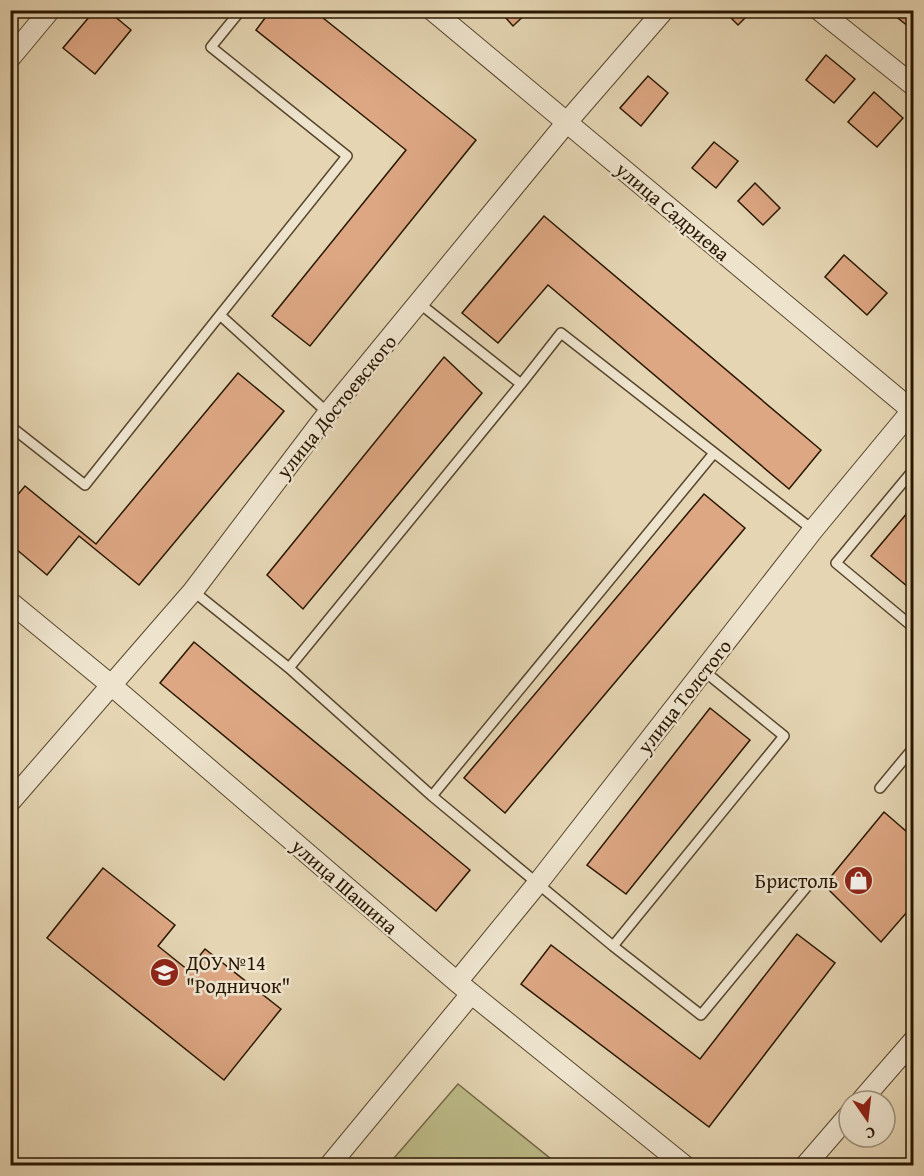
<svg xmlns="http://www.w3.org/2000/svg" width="924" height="1176" viewBox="0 0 924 1176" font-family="'Gentium Book Plus',serif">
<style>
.green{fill:#bcbb88;stroke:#726844;stroke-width:1.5}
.building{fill:#dda783;stroke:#281600;stroke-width:1.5}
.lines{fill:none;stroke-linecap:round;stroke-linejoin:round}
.service-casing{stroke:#57462d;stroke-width:12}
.minor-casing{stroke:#57462d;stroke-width:22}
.service{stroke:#eee4ce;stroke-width:9}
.minor{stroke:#eee4ce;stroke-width:20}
.labels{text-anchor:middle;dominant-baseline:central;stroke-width:5;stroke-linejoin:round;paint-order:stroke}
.street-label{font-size:20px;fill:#281600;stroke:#eee4ce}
.poi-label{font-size:20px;fill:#281600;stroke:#eee4ce;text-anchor:end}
</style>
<rect width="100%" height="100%" fill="#e5d5b3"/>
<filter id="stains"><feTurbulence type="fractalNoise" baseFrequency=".00333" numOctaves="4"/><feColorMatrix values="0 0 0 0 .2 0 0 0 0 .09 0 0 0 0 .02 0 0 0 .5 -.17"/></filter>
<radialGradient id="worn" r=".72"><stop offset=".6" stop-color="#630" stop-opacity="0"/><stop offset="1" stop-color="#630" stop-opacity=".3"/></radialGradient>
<path class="green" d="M458 1084 556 1163 554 1166 388 1165Z"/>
<path class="building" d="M95 10H107L131 30 95 74 63 48Z
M271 10H313L476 140 310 346 272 316 406 150 256 30Z
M499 10H530L513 26Z
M723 10H753L738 25Z
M896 10H914V31L893 14Z
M826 55 855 79 834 103 806 80Z
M648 76 668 93 641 126 620 108Z
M874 92 903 118 877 147 848 122Z
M714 142 738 161 716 188 692 168Z
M755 183 780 208 763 225 738 201Z
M544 216 821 450 789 489 548 285 498 343 462 313Z
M844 255 887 293 867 315 825 277Z
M444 357 482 393 303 609 267 575Z
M238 373 284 411 139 585 79 536 47 575 10 544V504L25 486 96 544Z
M704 494 745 528 505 813 464 778Z
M908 512 914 516V592L871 556Z
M194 642 470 870 436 911 160 683Z
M710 708 750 740 626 894 587 865Z
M884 812 914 838V904L881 942 824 885Z
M103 868 175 925 158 946 188 970 205 949 281 1009 224 1080 47 938Z
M797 934 835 963 709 1127 521 984 551 945 700 1059Z"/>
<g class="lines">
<defs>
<path id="service" d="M241 10 211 47 347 156 220 315 328 413
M419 303 521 384 561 333 813 530
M10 426 85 485 220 315
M714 453 432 796 613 946 701 1015 809 884
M914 469 836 563 914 628
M193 591 289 668
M880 788 914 747
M432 796 289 668 521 384
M613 946 784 736 704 671"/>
<path id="minor" d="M432 10 914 412
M819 10 914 86
M10 58 50 10
M10 602 111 685 457 982 685 1166
M10 802 193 591 328 413 567 122 664 10
M457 982 537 884 813 530 914 408
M861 1101 914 1040
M329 1166 471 994
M805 1166 849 1115"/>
</defs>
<use href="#service" class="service-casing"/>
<use href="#minor" class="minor-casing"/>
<use href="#service" class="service"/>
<use href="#minor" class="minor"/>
</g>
<defs>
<symbol id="shop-disc" viewBox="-11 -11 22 22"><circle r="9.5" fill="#8f2418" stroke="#eee4ce"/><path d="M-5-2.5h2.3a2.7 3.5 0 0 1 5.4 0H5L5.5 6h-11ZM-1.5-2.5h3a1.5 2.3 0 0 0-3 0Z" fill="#fff"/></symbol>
<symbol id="school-disc" viewBox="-11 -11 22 22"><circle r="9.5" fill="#8f2418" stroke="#eee4ce"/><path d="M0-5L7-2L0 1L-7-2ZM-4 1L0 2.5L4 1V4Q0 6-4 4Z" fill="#fff"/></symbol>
</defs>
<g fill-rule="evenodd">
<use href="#shop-disc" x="842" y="864" width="33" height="33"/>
<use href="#school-disc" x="148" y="956" width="33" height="33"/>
</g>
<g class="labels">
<g class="street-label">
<text transform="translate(673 211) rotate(40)">улица Садриева</text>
<text transform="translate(336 406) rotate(-51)">улица Достоевского</text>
<text transform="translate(684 696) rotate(-52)">улица Толстого</text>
<text transform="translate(345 886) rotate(41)">улица Шашина</text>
</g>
<g class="poi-label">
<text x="838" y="880">Бристоль</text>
<text x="186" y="962" text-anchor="start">ДОУ №14<tspan x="186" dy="23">"Родничок"</tspan></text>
</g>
</g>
<rect width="924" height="1176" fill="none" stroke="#e5d5b3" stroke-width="36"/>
<rect x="12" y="12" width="900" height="1152" fill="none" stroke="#281600" stroke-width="3"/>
<rect x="18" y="18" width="888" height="1140" fill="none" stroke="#281600" stroke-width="1.5"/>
<g transform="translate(867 1119) rotate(166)"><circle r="28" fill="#eee4ce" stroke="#9f927c" stroke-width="1.5"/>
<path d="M0-4.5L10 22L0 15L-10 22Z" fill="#8f2418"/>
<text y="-9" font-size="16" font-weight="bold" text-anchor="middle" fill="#281600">С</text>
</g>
<rect width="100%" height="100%" filter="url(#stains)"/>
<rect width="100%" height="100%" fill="url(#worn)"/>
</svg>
